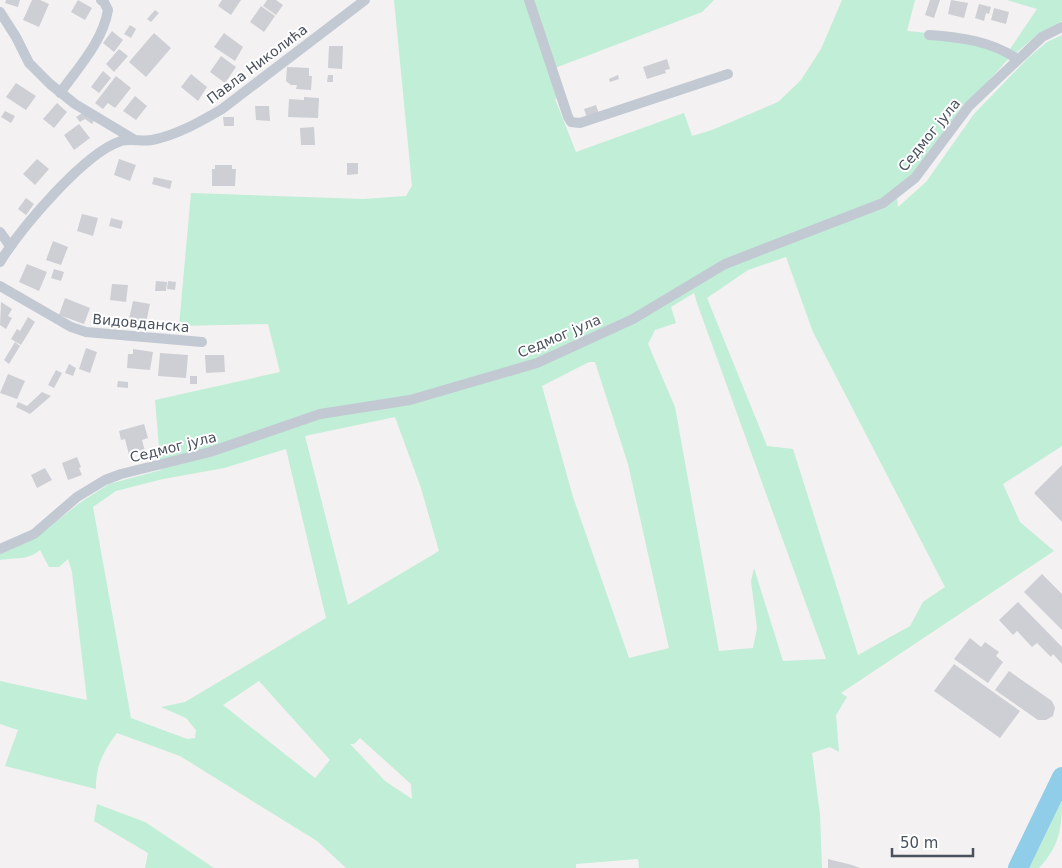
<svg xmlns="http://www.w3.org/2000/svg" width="1062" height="868" viewBox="0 0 1062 868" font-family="'DejaVu Sans',sans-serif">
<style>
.green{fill:#c1eed7;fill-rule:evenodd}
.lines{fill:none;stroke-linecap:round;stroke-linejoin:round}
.river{stroke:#90cde9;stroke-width:20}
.building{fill:#cecfd5}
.street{stroke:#c2c9d2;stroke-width:10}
.labels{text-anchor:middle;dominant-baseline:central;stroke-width:4;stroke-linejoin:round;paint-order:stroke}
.street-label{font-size:14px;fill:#49515d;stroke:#fff}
</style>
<rect width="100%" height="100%" fill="#f3f1f1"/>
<path class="green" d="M394 0H714L702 12 555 68 564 95 555 99 576 152 684 113 692 136 712 130 778 102 801 80 821 49 842 0H915L907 31C943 33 976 45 1010 57L984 86 963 105 913 175 896 189 898 207 926 182 974 114 1028 58 1047 42 1062 35V446L1003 484 1020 522 1054 551 841 693 847 697 836 715 839 752 830 747 812 753 820 814 822 868H639L638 859 576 864V868H346L317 841 180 756 117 733C104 750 95 767 96 789L5 766 18 730 0 724V681L87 700 72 572 68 559 59 567H49L40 550C27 561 15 557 0 560V554L35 538 81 502 109 484 161 470 155 400 280 372 268 324 179 326 191 193 363 199 406 196 412 186ZM786 257 813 332 945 587 923 602 910 626 858 655 793 449 767 446 707 298 748 270ZM694 293 697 303 826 659 783 661 754 568 751 581 757 628 753 648 719 651 675 407 648 344 655 330 676 323 671 307ZM589 362H595L628 464 669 648 629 658 573 497 542 386ZM395 417 421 488 439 551 348 605 305 436ZM286 449 326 618 185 702 161 707 186 718 196 730 195 738 187 739 131 718 93 507 116 491 163 479 224 468ZM259 681 330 760 315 778 223 705ZM360 738 411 784 412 799 385 781 350 744H354Z
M1007 0H1062V21L1038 34 1016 53 1010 49 1037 9Z
M1062 792C1062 825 1062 843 1039 868H1025Z
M97 804 145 822 214 868H145L148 853 94 821Z"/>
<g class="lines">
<path class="river" d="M1018 868 1062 777"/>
</g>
<path class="building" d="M6 0H20L18 7 5 3Z
M32 0H40L49 4 39 27 23 20Z
M78 0 92 8 85 20 71 12Z
M222 0H241L231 15 218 6Z
M267 0H276L283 5 276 15 263 6Z
M930 0H940L934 18 925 15Z
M951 0 968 3 964 18 948 14Z
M979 4 991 7 989 14 986 13 984 21 975 18Z
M261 6 275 16 264 32 250 22Z
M994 8 1009 12 1006 24 991 20Z
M155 10 159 13 151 22 147 19Z
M130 25 136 29 131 38 124 34Z
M112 31 123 40 114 52 103 43Z
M154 33 171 48 146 77 129 62Z
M224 33 243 47 235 61 214 47Z
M329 46H343L342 69 328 68Z
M119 49 128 56 114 72 106 64Z
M221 56 236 67 225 83 210 72Z
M667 59 670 69 665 70 666 73 647 79 643 67Z
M287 67 309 68V76H312L311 90 296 89 297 85H291L286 81Z
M103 71 111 78 99 93 91 87Z
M191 74 207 87 198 101 181 87Z
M328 75H333V82H327Z
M618 75 619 79 610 82 609 79Z
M116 76 131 88 115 108 108 103 103 109 95 103Z
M16 83 36 96 26 110 6 97Z
M135 96 147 106 136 120 123 111Z
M304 97 319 98 318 118 288 117 289 99 304 100Z
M57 103 67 112 54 128 43 119Z
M596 105 599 114 587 118 584 109Z
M255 106H269L270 121 256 120Z
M5 111 15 116 11 123 1 117Z
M84 112 95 119 92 124 85 119 80 122 76 117Z
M223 117H234V126H224Z
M79 124 90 138 74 150 64 135Z
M314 127 315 145H301L300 128Z
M37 159 49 169 35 185 23 174Z
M119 159 136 165 130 181 114 175Z
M347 163H358V174L347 175Z
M215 165H232V169H236L235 186H212V169H215Z
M154 177 172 181 170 189 152 184Z
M26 198 34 204 26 215 18 209Z
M82 214 98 218 93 236 77 231Z
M111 218 123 221 121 229 109 226Z
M53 241 68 247 61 265 46 260Z
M27 264 47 272 39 291 19 282Z
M54 269 64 272 61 281 51 278Z
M156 281 167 282 166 291H155Z
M168 281 176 282 175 290 167 289Z
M112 284 128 285 126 302 110 300Z
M65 298 90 308 84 324 59 315Z
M133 301 150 304 146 323 129 319Z
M1 302 12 309 8 316 12 318 6 329 0 325Z
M28 317 35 322 21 345 11 339 17 329 20 331Z
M15 342 20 346 9 364 4 360Z
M86 348 97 352 90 373 79 369Z
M133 349 153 352 150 370 127 368 128 354H133Z
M160 353 188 355 186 378 158 376Z
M205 355H224L225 372 206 373Z
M69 364 76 368 73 376 65 373Z
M56 370 62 373 54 388 48 385Z
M8 374 25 381 17 399 0 393Z
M190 376H197V384H190Z
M118 381 128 382V388L117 387Z
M42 392 51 396 30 414 16 407 18 402 27 406Z
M144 424 148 438 142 440 145 451 129 455 125 439 121 440 119 431Z
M77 457 81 467 79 468 82 475 68 480 62 463Z
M1062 465V522L1034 493Z
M45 468 52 480 37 488 31 475Z
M1042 574 1062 594V630L1024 592Z
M1018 602 1062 647V664L1053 654 1051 657 1037 643 1032 647 1017 631 1013 635 999 620Z
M970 638 981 647 985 642 999 652 996 656 1003 662 988 683 954 659Z
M954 664 1020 711 1000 738 934 691Z
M1009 671 1052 701 1055 708 1053 716 1046 720H1038L995 690Z
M828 859 852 865 860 868H828Z"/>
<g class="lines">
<path class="street" d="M529 0 568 117 571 122 580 123 728 74
M0 12 16 37 29 63 50 84 75 104 135 140
M929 35C959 37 992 41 1017 59
M60 93C78 68 103 41 108 10L104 2 101 0
M0 232 10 246
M0 262C21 228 84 153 121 141 131 138 142 142 152 140 177 135 200 122 222 109L365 0
M0 286 71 327 86 332 202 342
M0 549 34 534 77 497 105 480 121 474 210 452 320 414 410 400 537 363 633 319 725 264 883 203 915 178 969 106 1042 37 1062 27"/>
</g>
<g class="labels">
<g class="street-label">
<text transform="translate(257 64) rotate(-37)">Павла Николића</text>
<text transform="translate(929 135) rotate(-51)">Седмог јула</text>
<text transform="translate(141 323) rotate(5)">Видовданска</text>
<text transform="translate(559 336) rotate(-23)">Седмог јула</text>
<text transform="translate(173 447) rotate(-14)">Седмог јула</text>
</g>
</g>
<path d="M892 848v8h81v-8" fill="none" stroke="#49515d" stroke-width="2.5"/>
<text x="900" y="848" font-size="15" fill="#49515d" stroke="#ffffff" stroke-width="4" paint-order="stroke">50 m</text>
</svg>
